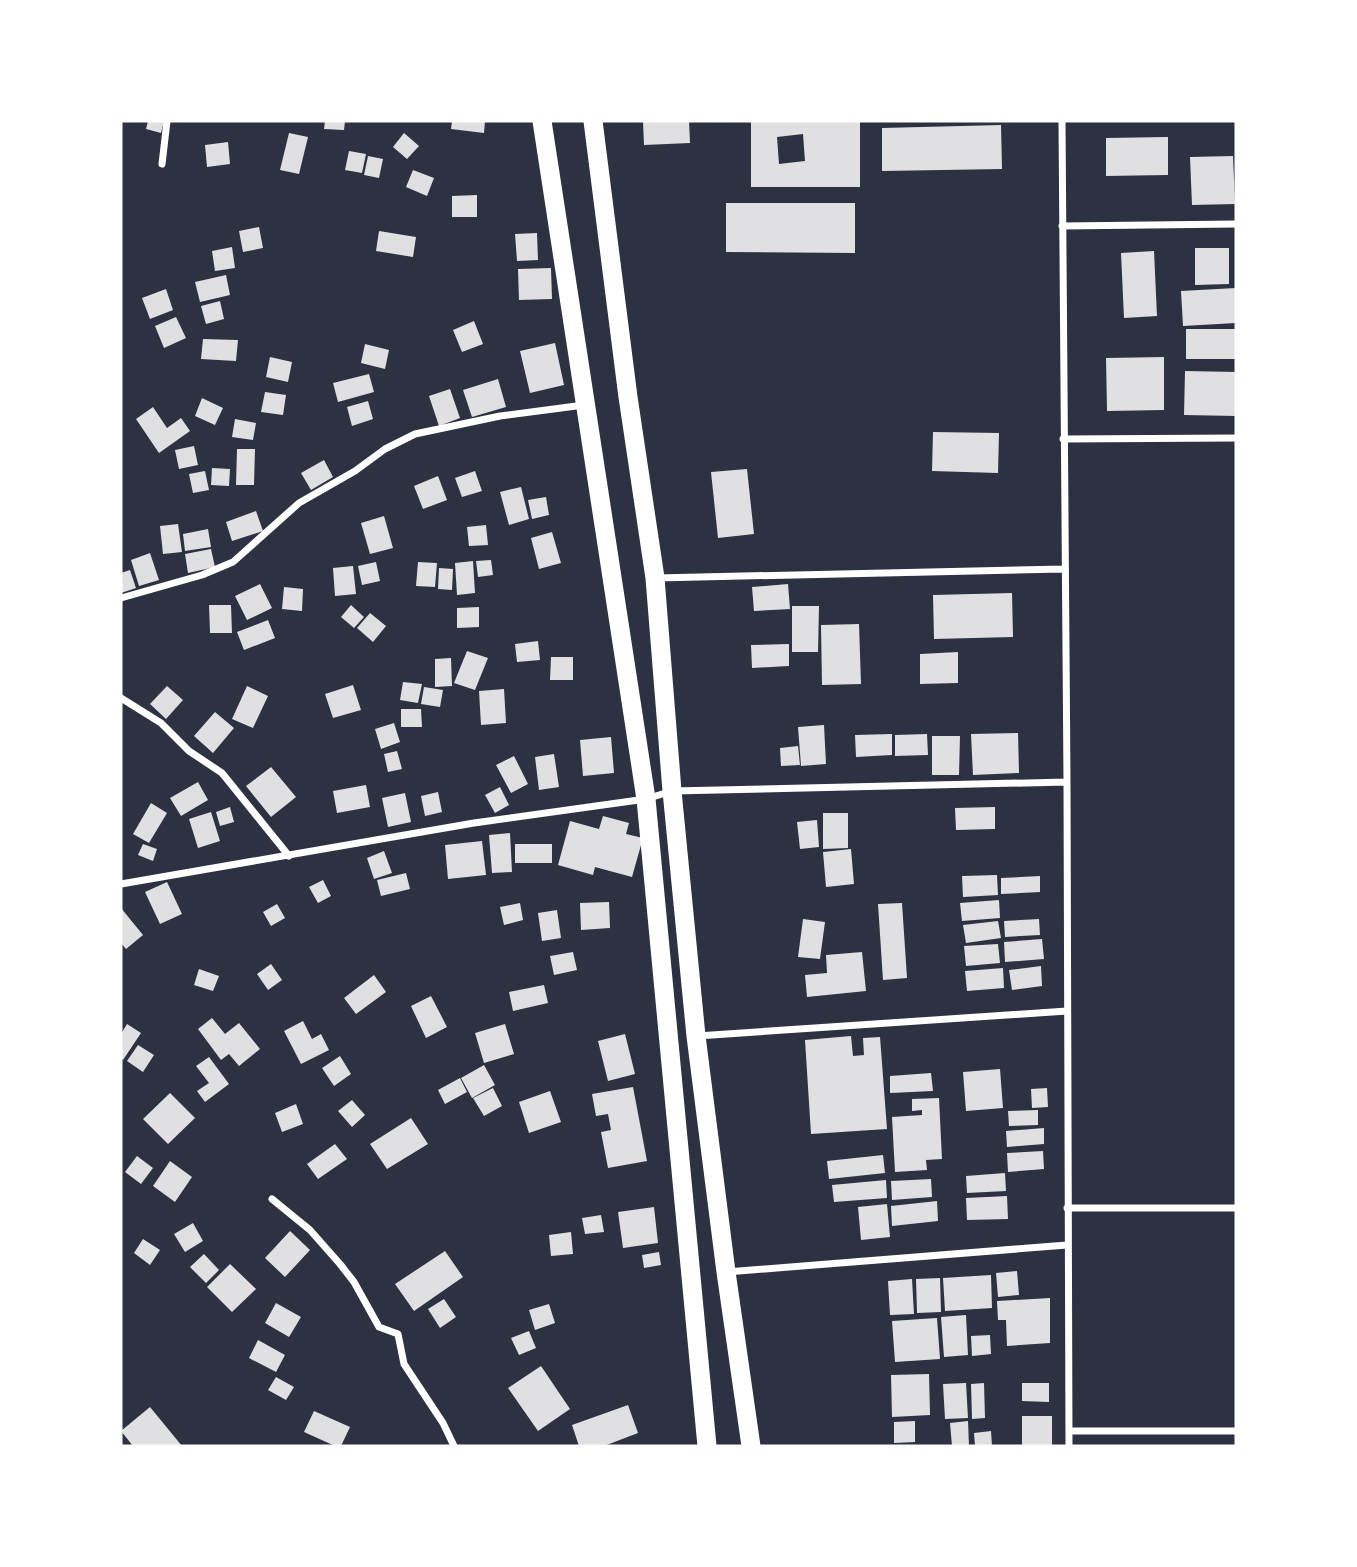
<svg xmlns="http://www.w3.org/2000/svg" width="1357" height="1567" viewBox="0 0 1357 1567" font-family="'Exo 2',sans-serif">
<style>
.building{fill:#e0e0e3;fill-rule:evenodd}
.lines{fill:none;stroke-linecap:round;stroke-linejoin:round}
.minor{stroke:#fff;stroke-width:7}
.trunk{stroke:#fff;stroke-width:19}
</style>
<rect width="100%" height="100%" fill="#2d3142"/>
<path class="building" d="M148 121H164L161 133 146 129Z
M325 121H345L344 130 324 129Z
M452 121H485L484 133 451 129Z
M643 121H689L690 143 644 145Z
M751 122H860V187H751ZM803 134 805 161 779 164 777 137Z
M1001 125 1002 169 882 171V128Z
M289 133 308 137 299 174 280 170Z
M404 133 419 146 407 159 393 147Z
M1168 137V175L1106 176V138Z
M228 142 230 164 207 167 205 145Z
M349 151 366 154 362 173 345 170Z
M368 156 383 159 379 178 364 175Z
M1233 156 1235 204 1192 205 1190 157Z
M413 170 434 178 427 196 406 187Z
M477 195V217H452V196Z
M726 203H855V253L726 252Z
M259 227 263 248 243 252 239 231Z
M379 231 416 237 413 257 376 251Z
M537 233 538 260 517 261 515 234Z
M232 247 235 268 215 271 212 251Z
M1195 248H1229V284L1195 285Z
M1154 251 1157 316 1124 318 1121 253Z
M551 268 552 299 519 300 518 269Z
M226 275 230 295 200 302 195 282Z
M1236 288V323L1183 326 1181 291Z
M166 289 173 310 150 319 142 298Z
M220 301 224 319 206 324 201 306Z
M176 317 186 338 164 348 155 326Z
M474 321 483 344 462 352 453 330Z
M1186 329H1236V359H1186Z
M203 339 238 340 236 361 201 359Z
M555 343 564 385 530 393 520 351Z
M365 344 389 350 385 369 361 363Z
M270 357 292 362 288 382 266 377Z
M1164 357V410L1107 411 1106 358Z
M1185 371 1236 372V416L1184 415Z
M369 374 374 392 338 402 333 383Z
M498 379 506 407 472 417 463 390Z
M450 389 460 418 439 426 429 396Z
M265 392 286 395 283 415 261 412Z
M202 398 223 408 215 425 195 416Z
M368 401 373 419 352 426 347 407Z
M153 407 167 428 181 418 190 431 159 453 136 419Z
M235 419 256 423 253 440 232 437Z
M933 432 999 433 998 473 932 471Z
M194 446 198 465 179 469 175 450Z
M237 449H255L254 485H236Z
M324 460 333 477 311 490 301 473Z
M212 468 230 469 229 486 211 485Z
M747 469 754 534 718 538 711 472Z
M205 471 209 490 193 493 189 474Z
M475 471 482 491 462 497 455 478Z
M438 476 447 500 423 509 414 486Z
M521 487 529 519 509 525 500 492Z
M546 497 549 515 532 519 528 500Z
M256 511 263 531 232 541 226 522Z
M384 516 393 548 370 554 361 523Z
M178 524 182 552 163 554 160 526Z
M486 525 488 545 469 546 467 527Z
M208 529 211 547 185 551 183 534Z
M552 532 561 563 539 569 531 538Z
M211 549 215 567 188 573 185 554Z
M150 553 159 580 139 586 131 560Z
M491 560 493 575 478 577 476 561Z
M473 561 475 593 457 595 455 563Z
M376 562 380 581 362 585 358 566Z
M418 562 437 563 435 587 416 586Z
M353 566 356 594 335 596 333 568Z
M439 568 453 569 452 590 438 589Z
M130 570 136 588 121 593V573Z
M260 584 272 608 247 620 235 596Z
M788 584 790 609 754 611 752 587Z
M284 587 303 589 302 611 282 609Z
M1012 593 1013 637 934 639 933 595Z
M209 605H231L232 633H210Z
M351 605 364 617 354 628 341 617Z
M792 606H819L818 652H792Z
M479 607V627L457 628V608Z
M370 613 386 626 373 642 357 628Z
M268 620 275 638 244 650 237 632Z
M859 624 861 684 822 685 821 625Z
M538 641 540 660 517 662 515 644Z
M789 644V666L752 668 751 645Z
M467 651 488 658 475 690 454 683Z
M958 652V683L920 684V654Z
M551 657H573V680H550Z
M451 658 452 686 435 687V659Z
M403 682 422 684 418 703 400 700Z
M353 685 361 710 333 718 325 694Z
M167 686 183 700 166 719 150 704Z
M247 686 268 696 253 728 232 719Z
M424 687 443 690 440 707 421 704Z
M504 689 506 723 481 725 479 691Z
M401 709H421L422 727H401Z
M215 712 234 728 213 753 194 736Z
M394 723 400 742 381 749 375 729Z
M824 725 826 764 801 766 798 727Z
M1018 733 1019 773 973 775 971 734Z
M892 734V755L856 757 855 735Z
M927 734 928 755 895 756V735Z
M932 736H960L959 775H932Z
M611 737 614 773 583 776 580 740Z
M798 746 800 765 781 766 780 748Z
M397 751 402 769 388 772 384 754Z
M554 754 559 787 539 790 535 757Z
M514 756 528 784 511 793 496 765Z
M271 767 296 797 271 817 246 786Z
M198 782 208 800 181 816 170 798Z
M366 785 370 807 337 813 333 791Z
M500 787 509 805 495 813 485 795Z
M438 792 442 812 425 816 421 796Z
M405 793 411 822 388 827 382 798Z
M151 803 167 813 149 843 133 834Z
M230 807 234 822 220 826 216 812Z
M995 807V829L956 830 955 808Z
M211 812 220 841 198 848 189 819Z
M823 813H848V848L823 849Z
M603 816 629 823 626 834 643 838 632 877 595 867 593 875 558 865 570 821 599 829Z
M817 820 819 847 800 849 797 822Z
M510 833 512 872 492 873 489 835Z
M482 841 486 875 448 879 445 845Z
M143 844 157 849 153 861 138 855Z
M515 844H552V863H515Z
M851 849 854 884 826 887 823 852Z
M384 851 392 873 374 879 367 858Z
M406 873 410 889 381 896 377 880Z
M997 875 998 895 963 897 962 876Z
M1040 876V892L1001 894V878Z
M323 880 331 896 318 903 309 887Z
M167 882 182 914 160 924 145 892Z
M999 900 1000 918 962 921 960 903Z
M609 902 610 928 581 930 580 903Z
M520 903 523 920 504 925 500 907Z
M902 903 907 978 883 980 878 904Z
M277 904 285 918 271 926 263 912Z
M121 908 143 935 126 949 121 943Z
M557 910 561 938 542 941 538 913Z
M803 919 825 922 820 959 798 957Z
M1039 919 1040 935 1005 937 1004 921Z
M998 921 1001 938 966 943 963 925Z
M1042 939 1044 959 1005 962 1004 942Z
M998 944 1000 963 966 966 964 946Z
M573 952 577 970 554 975 550 956Z
M862 952 866 991 807 997 805 975 827 973 826 955Z
M271 964 282 980 268 990 257 974Z
M1041 966 1042 986 1012 990 1009 970Z
M1003 968 1004 988 967 991 965 971Z
M199 969 219 976 213 991 194 985Z
M374 975 386 992 356 1014 344 998Z
M544 985 548 1003 513 1011 509 992Z
M431 996 447 1027 426 1038 411 1006Z
M212 1018 225 1034 239 1023 260 1049 239 1066 229 1054 221 1060 198 1029Z
M303 1021 312 1039 321 1034 329 1050 301 1064 284 1031Z
M127 1024 141 1033 123 1060 121 1058V1034Z
M505 1024 514 1054 484 1063 475 1033Z
M625 1034 635 1074 608 1081 598 1041Z
M851 1036 853 1056 864 1055 863 1038 880 1037 887 1129 811 1134 805 1040Z
M138 1045 154 1055 143 1072 127 1061Z
M340 1056 351 1074 334 1086 322 1068Z
M209 1057 229 1084 205 1102 197 1091 209 1083 196 1066Z
M484 1065 495 1085 472 1098 461 1078Z
M1000 1069 1003 1108 966 1111 963 1072Z
M931 1073 933 1091 890 1093V1076Z
M460 1078 467 1092 445 1104 438 1090Z
M633 1087 647 1161 608 1168 601 1132 611 1130 608 1114 596 1116 592 1094Z
M493 1088 502 1106 484 1116 473 1098Z
M1047 1088 1048 1107 1032 1108 1031 1089Z
M550 1091 561 1122 529 1133 519 1102Z
M170 1093 195 1118 168 1144 143 1119Z
M939 1098 942 1159 926 1160 927 1170 895 1172 892 1117 922 1115V1110L912 1111V1099Z
M352 1100 365 1115 352 1127 338 1111Z
M296 1104 303 1124 282 1132 275 1113Z
M1038 1110V1125L1009 1126 1008 1111Z
M411 1118 428 1144 387 1169 370 1144Z
M1044 1128V1144L1007 1147 1006 1131Z
M335 1144 347 1159 318 1179 307 1164Z
M1043 1151 1044 1169 1008 1172 1007 1153Z
M883 1155 885 1173 829 1179 827 1161Z
M137 1156 153 1168 141 1184 125 1172Z
M170 1161 192 1177 175 1202 153 1186Z
M1005 1173 1006 1191 967 1193 966 1176Z
M931 1179 932 1197 892 1200 891 1181Z
M886 1180 887 1198 834 1202 832 1185Z
M1007 1196 1008 1219 967 1220 966 1198Z
M937 1201 938 1221 892 1226 891 1206Z
M887 1204 890 1237 861 1240 858 1207Z
M654 1207 658 1243 623 1248 618 1212Z
M601 1215 604 1232 585 1234 582 1218Z
M193 1223 203 1241 185 1252 174 1234Z
M290 1231 310 1250 285 1277 265 1258Z
M571 1232 573 1254 551 1256 549 1235Z
M143 1239 160 1250 150 1265 134 1253Z
M445 1251 463 1277 414 1311 395 1284Z
M659 1252 661 1265 644 1268 642 1255Z
M204 1254 219 1270 206 1283 190 1267Z
M230 1264 256 1289 232 1312 207 1287Z
M1017 1271 1019 1295 998 1297 996 1273Z
M991 1275 992 1308 945 1311 943 1278Z
M940 1278 941 1312 917 1313 916 1279Z
M912 1279 914 1314 890 1315 888 1281Z
M1050 1298V1343L1007 1346 1006 1320H998L997 1301Z
M444 1299 456 1317 440 1328 428 1309Z
M276 1303 301 1317 289 1337 265 1323Z
M549 1304 555 1323 535 1330 529 1310Z
M966 1315 968 1355 944 1357 941 1317Z
M937 1318 940 1359 895 1362 892 1321Z
M529 1331 536 1348 519 1355 511 1338Z
M990 1335 991 1354 972 1356 971 1336Z
M258 1340 285 1355 276 1372 249 1358Z
M541 1366 570 1409 538 1431 508 1388Z
M929 1374 930 1415 892 1417 891 1375Z
M276 1377 294 1387 286 1400 268 1390Z
M966 1383 968 1418 945 1419 943 1384Z
M984 1383 985 1418 972 1419 971 1384Z
M1022 1383H1049V1402L1022 1401Z
M628 1405 638 1433 604 1446H579L572 1425Z
M150 1407 182 1446H133L121 1431Z
M314 1411 350 1427 341 1446H335L304 1432Z
M1022 1416H1052V1446H1022Z
M915 1421V1442L894 1443V1422Z
M968 1421 969 1446H952L950 1423Z
M991 1431 992 1446H975L974 1433Z"/>
<g class="lines">
<path class="minor" d="M1062 121 1067 782 1069 1446
M162 164 167 121
M1062 226 1236 224
M1063 439 1236 438
M656 578 1064 569
M121 598 202 575 233 562 299 503 355 471 385 449 415 434 500 416 584 405
M121 698 161 723 189 751 222 773 289 856
M121 884 474 823 646 799 672 791 1067 782
M697 1036 1067 1011
M272 1199 310 1230 340 1264 354 1282 379 1327 398 1334 404 1364 443 1423 454 1446
M1067 1208H1236
M726 1272 1067 1245
M1069 1431H1236"/>
<path class="trunk" d="M542 121 646 799 707 1446
M593 121 628 397 655 578 672 791 696 1036 726 1272 751 1446"/>
</g>
<rect width="1357" height="1567" fill="none" stroke="#ffffff" stroke-width="245"/>
</svg>
